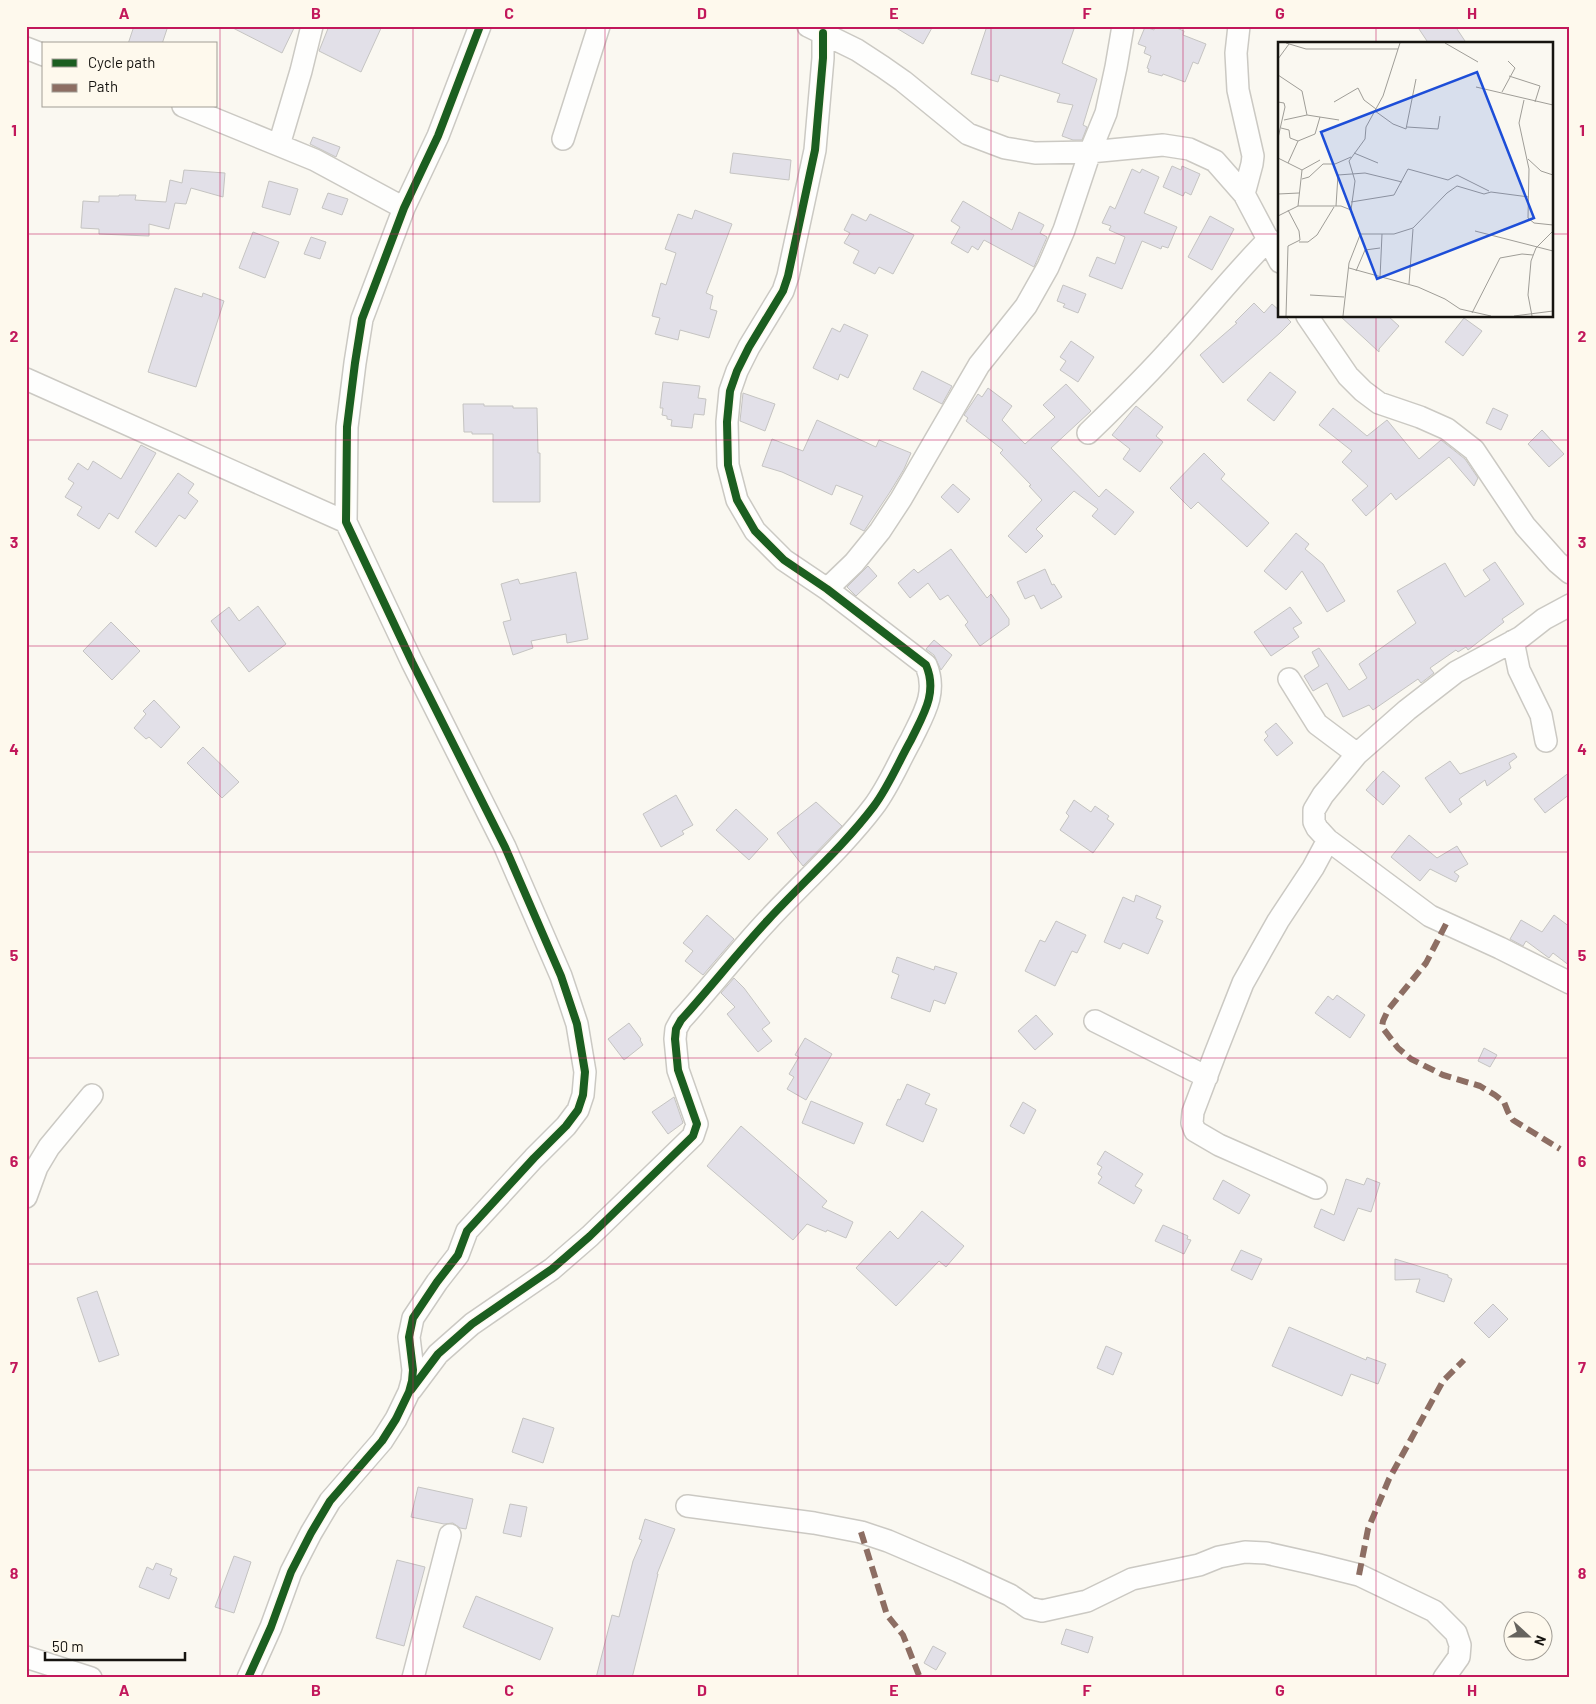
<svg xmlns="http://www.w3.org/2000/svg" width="1596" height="1704" viewBox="0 0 1596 1704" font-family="Barlow,sans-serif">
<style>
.building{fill:#e2e0e8;stroke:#c5c4c2}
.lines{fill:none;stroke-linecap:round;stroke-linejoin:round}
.minor-casing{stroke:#cbc9c3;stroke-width:24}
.minor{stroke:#fefefd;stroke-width:21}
.quiet{stroke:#8d6e63;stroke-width:6;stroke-dasharray:12 6;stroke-linecap:butt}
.cycleway-casing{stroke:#fef9ed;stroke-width:11}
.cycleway{stroke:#1b5e20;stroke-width:8}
.grid{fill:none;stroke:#c2185b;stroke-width:1;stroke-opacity:0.55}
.inset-road{fill:none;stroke:#9f9d97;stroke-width:1}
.view{fill:#1d4ed8;fill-opacity:0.15;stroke:#1d4ed8;stroke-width:2.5}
.inset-edge{fill:none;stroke:#161410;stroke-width:2.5}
.neatline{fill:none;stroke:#c2185b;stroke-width:2}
.grid-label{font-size:16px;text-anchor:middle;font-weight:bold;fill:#c2185b}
</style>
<rect width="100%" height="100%" fill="#faf8f1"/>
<path class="building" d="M134 26H168L162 44H128Z
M229 26H295L282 53Z
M329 26H382L361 72 319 51Z
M893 26H933L923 44Z
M987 26H1075L1062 63 1097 79 1083 125 1087 127 1082 140H1073L1062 136 1073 105 1057 102 1060 94 1000 75 998 82 971 74Z
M1155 26H1172L1184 31 1183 35 1206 44 1198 64 1193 62 1185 82 1163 74 1162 76 1148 72 1149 69 1147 68 1151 56 1144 53 1146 47 1138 44 1145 27 1154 30Z
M1417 26H1455L1467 44H1429Z
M313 137 340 147 336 157 310 144Z
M733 153 791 160 789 180 730 173Z
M1172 166 1181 170 1182 166 1200 174 1191 195 1185 192 1183 196 1163 187Z
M1132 169 1140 173 1142 169 1159 177 1144 213 1177 227 1168 248 1162 246 1161 249 1142 241 1122 289 1089 276 1097 257 1115 264 1125 237 1109 230 1111 226 1102 223 1110 206 1115 209Z
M184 170 225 173 223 197 191 188 186 204 175 203 169 229 149 224V236L99 234V229L81 228 83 201 99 202V196H119V195H136L135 200 166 202 170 180 182 183Z
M269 181 298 189 290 215 262 207Z
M328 193 348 199 342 215 322 208Z
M963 201 1012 230 1019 212 1044 225 1040 233 1047 237 1034 267 984 240 978 250 972 246 968 253 951 243 960 227 951 221Z
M695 210 732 224 706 293 713 296 710 309 717 311 709 338 680 330 678 340 655 334 660 318 652 316 661 283 666 285 676 253 665 249 678 214 692 219Z
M852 214 866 221 870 214 914 235 893 274 879 267 875 274 853 263 859 251 844 243 850 233 844 230Z
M1210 216 1234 229 1212 270 1188 257Z
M253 232 279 242 265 278 239 268Z
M311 237 326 242 320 259 304 254Z
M1063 285 1086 294 1078 313 1063 307 1065 304 1057 301Z
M175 288 202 297 203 293 224 301 196 387 148 372Z
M1254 303 1264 313 1272 304 1280 311V316H1285L1291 322 1280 333 1223 383 1200 355 1237 323 1235 322Z
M1340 316H1388L1399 326 1379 349V352Z
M1464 318 1482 331 1463 356 1445 342Z
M844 324 868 335 848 378 840 374 838 380 813 368 832 328 840 332Z
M1071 341 1094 357 1078 382 1060 370 1066 361 1060 357Z
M922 371 952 386 942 404 913 389Z
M1270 372 1296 392 1274 421 1247 400Z
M663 382 700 386 698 398 706 399 704 415 694 414 692 428 671 426 672 420 667 419V416L662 415 663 408H660Z
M1066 384 1091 411 1051 448 1099 497 1106 489 1134 512 1115 535 1092 516 1098 509 1074 491 1036 529 1043 536 1026 553 1008 536 1042 500 1029 486 1031 485 1000 453 1003 450 966 421 968 418 964 415 978 394 982 397 988 388 1012 406 1002 420 1025 444 1055 417 1043 405Z
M743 393 775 404 765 431 740 421Z
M463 404H484V406H513V408H537L538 453H540V502H493V434H472V432H464Z
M1136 406 1163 427 1156 436 1163 442 1140 472 1123 459 1130 449 1112 435Z
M1333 408 1367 436 1387 420 1419 459 1441 440 1465 459 1478 478 1474 486 1449 457 1396 500 1391 493 1366 516 1352 500 1368 486 1342 462 1352 451 1319 425Z
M1493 408 1508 415 1501 430 1486 423Z
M817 420 876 447 879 440 911 453 904 469 890 492 864 531 850 524 863 496 836 485 832 495 782 472 762 466 772 439 803 451Z
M1542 430 1564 454 1549 467 1528 444Z
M141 445 156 453 118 519 109 513 99 529 77 515 82 507 65 497 74 483 68 479 78 463 88 470 93 461 121 479Z
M1204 453 1225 474 1221 479 1269 523 1247 547 1198 502 1191 509 1170 488Z
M178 473 194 484 188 493 198 501 185 519 179 515 156 547 135 532Z
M953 484 970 499 958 513 941 497Z
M1296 533 1309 544 1305 549 1323 564 1345 601 1327 612 1302 571 1286 590 1264 571Z
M951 549 987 598 991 594 1009 619V625L980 646 965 625 968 622 948 595 940 600 928 583 910 598 898 583 914 569 918 573Z
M1495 562 1524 604 1502 619 1504 622 1468 650 1466 647 1458 652 1456 650 1430 668 1434 673 1421 683 1418 679 1373 710 1369 705 1343 717 1327 683 1313 691 1304 676 1319 666 1312 652 1319 648 1349 690 1367 678 1359 664 1416 623 1397 591 1445 563 1465 597 1490 580 1483 570Z
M868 566 877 576 856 596 847 587Z
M1045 569 1052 585 1054 584 1062 597 1041 609 1034 595 1025 599 1017 582Z
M576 572 588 639 567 643 566 634 531 641 533 648 513 655 503 622 511 620 501 584 518 579 520 584Z
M258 606 286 644 249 672 211 621 229 607 239 621Z
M1290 607 1302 623 1293 628 1299 637 1271 656 1254 632Z
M111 622 140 651 112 680 83 651Z
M934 640 952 655 941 670 934 655 926 649Z
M154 700 180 727 161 748 149 737 146 739 134 728 146 714 143 711Z
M1276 723 1293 743 1277 756 1264 740 1268 736 1265 732Z
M203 747 239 782 222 798 187 763Z
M1514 753 1517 757 1509 763 1511 768 1487 786 1485 780 1459 799 1462 804 1450 813 1425 778 1450 761 1460 774Z
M1383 771 1400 786 1383 805 1366 790Z
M1570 772V794L1545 813 1534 799Z
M676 795 693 825 682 831 684 834 661 847 643 814Z
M1074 800 1091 812 1095 806 1109 816 1107 819 1114 824 1093 853 1060 830 1069 816 1066 813Z
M816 802 842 826 803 866 777 833Z
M736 809 768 839 749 860 716 830Z
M1409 835 1437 858 1457 846 1468 864 1454 872 1459 876 1456 882 1430 869 1420 881 1391 857Z
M1136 895 1161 906 1156 918 1163 921 1148 954 1123 943 1120 949 1104 942 1123 897 1134 902Z
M707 915 734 939 703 975 685 961 693 951 683 943Z
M1554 915 1570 927V966L1553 953 1549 958 1526 941 1523 946 1510 939 1521 920 1542 932Z
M1056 921 1086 935 1077 953 1072 951 1055 986 1025 971 1040 940 1045 942Z
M897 957 934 970 935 966 957 973 945 1004 934 1000 930 1012 891 998 899 975 892 972Z
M734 978 744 988 770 1023 762 1029 772 1041 758 1052 727 1014 735 1007 721 993Z
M1337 995 1365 1015 1350 1038 1315 1013 1328 996 1333 1000Z
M1036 1015 1053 1034 1035 1050 1018 1031Z
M629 1023 641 1039 640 1040 643 1045 624 1060 608 1039Z
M805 1038 832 1054 806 1100 787 1089 794 1077 789 1074 799 1057 795 1055Z
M1484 1048 1497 1055 1490 1067 1478 1061Z
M907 1084 930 1094 925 1104 937 1109 923 1142 886 1125 898 1099 900 1100Z
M674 1097 683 1123 668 1134 652 1112Z
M811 1101 863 1123 854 1144 802 1123Z
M1023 1102 1036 1110 1024 1134 1010 1126Z
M741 1126 827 1201 822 1207 853 1222 846 1238 827 1230 826 1232 807 1224 793 1240 707 1166Z
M1105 1151 1143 1174 1135 1186 1142 1190 1134 1204 1098 1183 1102 1177 1098 1174 1102 1167 1097 1164Z
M1367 1178 1380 1183 1371 1212 1358 1208 1344 1241 1314 1227 1321 1209 1334 1215 1346 1179 1364 1185Z
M1223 1180 1250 1195 1239 1214 1213 1199Z
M922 1211 964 1246 946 1267 939 1261 896 1306 856 1268 890 1231 898 1239Z
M1163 1225 1188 1236 1187 1239 1191 1240 1184 1254 1155 1241Z
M1241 1250 1262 1259 1252 1280 1231 1270Z
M1395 1259 1448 1275V1277L1452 1279 1444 1302 1416 1292 1420 1279 1395 1280Z
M97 1291 119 1355 99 1362 77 1298Z
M1493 1304 1508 1319 1489 1338 1474 1323Z
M1289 1327 1366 1360 1367 1357 1386 1364 1378 1384 1351 1374 1342 1396 1272 1366Z
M1106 1346 1122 1353 1113 1375 1097 1368Z
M523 1418 554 1428 543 1463 512 1452Z
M418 1487 473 1499 466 1529 460 1528 453 1523 444 1524 411 1517Z
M510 1504 527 1507 521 1537 503 1533Z
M645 1519 675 1529 657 1574H658L632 1678H596L612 1615 619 1617 633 1561 642 1540 639 1539Z
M234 1556 251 1562 234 1613 215 1607Z
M397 1560 425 1567 404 1646 376 1638Z
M156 1563 172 1569 170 1575 177 1578 169 1599 139 1587 147 1567 153 1570Z
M476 1596 553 1628 540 1660 463 1627Z
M1066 1629 1093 1637 1088 1653 1061 1644Z
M933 1646 946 1653 936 1670 924 1663Z"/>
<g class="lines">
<defs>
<path id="minor" d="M808 26 857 50 883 67 903 81 968 134 1005 148 1035 153 1090 152 1163 145 1189 149 1215 161 1244 194 1280 262
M1239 26 1236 53 1238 90 1253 156 1252 164 1244 194
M26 48 44 55
M183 106 315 160 404 208
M563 139 599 26
M279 145 301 71 312 26
M1307 316 1348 376 1363 391 1379 403 1420 417 1447 429 1474 450 1525 526 1557 562 1570 573
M26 379 346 522
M1088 433C1118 404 1147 376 1174 345 1206 310 1235 273 1269 239
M827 589 854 563 880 531 901 499 979 365 1026 306 1048 267 1064 230 1090 152 1106 113 1116 67 1123 26
M1570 605 1544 619 1521 637 1456 672 1407 710 1357 754 1323 795 1314 810V822L1317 828 1328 840 1430 916 1500 948 1570 983
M1513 641 1519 670 1541 715 1546 741
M1289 679 1317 724 1357 754
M1095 1021 1207 1077
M1316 1188 1219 1145 1195 1131 1192 1123 1193 1112 1215 1054 1243 983 1278 921 1313 868 1328 840
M26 1197 37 1167 49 1147 92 1095
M411 1390 438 1354 472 1324 552 1269 590 1236 693 1136 697 1124 678 1070 675 1039 676 1029 681 1020C711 987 738 952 768 920 803 882 843 847 874 806 889 786 899 761 911 740 923 715 938 693 926 665L827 589 784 560 755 531 737 500 728 465 727 422 730 391 737 371 749 347 783 291 788 276 815 150 823 58V33
M687 1506 814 1523 861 1532 888 1541 958 1571 1010 1595 1029 1608 1042 1611 1087 1601 1132 1579 1199 1565 1219 1557 1245 1552 1266 1553 1315 1564 1359 1575 1434 1611 1456 1633 1460 1645 1459 1657 1444 1678
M26 1657 91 1678
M248 1678 271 1627 291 1572 311 1533 330 1501 382 1441 396 1419 409 1392 412 1381 413 1370 409 1337 413 1318 437 1282 458 1255 467 1231 534 1158 566 1126 578 1110 583 1095 585 1072 577 1024 561 976 505 847 412 662 346 522 347 427 355 363 362 319 404 208 438 136 480 26
M413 1678 450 1535"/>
</defs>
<use href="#minor" class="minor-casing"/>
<use href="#minor" class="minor"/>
<path class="quiet" d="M1446 924 1426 963 1388 1010 1383 1021 1382 1027 1398 1048 1411 1059 1443 1075 1480 1086 1495 1095 1504 1102 1508 1112 1513 1120 1560 1149
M861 1532 887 1615 903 1635 920 1678
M1359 1575 1368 1529 1389 1479 1443 1381 1464 1360"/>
<defs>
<path id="cycleway" d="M411 1390 438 1354 472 1324 552 1269 590 1236 693 1136 697 1124 678 1070 675 1039 676 1029 681 1020C711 987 738 952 768 920 803 882 843 847 874 806 889 786 899 761 911 740 923 715 938 693 926 665L827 589 784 560 755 531 737 500 728 465 727 422 730 391 737 371 749 347 783 291 788 276 815 150 823 58V33
M248 1678 271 1627 291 1572 311 1533 330 1501 382 1441 396 1419 409 1392 412 1381 413 1370 409 1337 413 1318 437 1282 458 1255 467 1231 534 1158 566 1126 578 1110 583 1095 585 1072 577 1024 561 976 505 847 412 662 346 522 347 427 355 363 362 319 404 208 438 136 480 26"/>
</defs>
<use href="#cycleway" class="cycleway-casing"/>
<use href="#cycleway" class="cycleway"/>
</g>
<path class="grid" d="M220 26V1678M413 26V1678M605 26V1678M798 26V1678M991 26V1678M1183 26V1678M1376 26V44M26 234H1280M1552 234H1570M1376 316V1678M26 440H1570M26 646H1570M26 852H1570M26 1058H1570M26 1264H1570M26 1470H1570"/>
<g transform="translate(1278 42)">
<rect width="275" height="275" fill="#faf8f1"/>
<path class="inset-road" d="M8 1 28 7H120M167 1 200 20M0 17 11 2M0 33 24 49 29 73 61 78M231 34 262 44 257 60M198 45 275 63M224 50 237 26 230 19M246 58 241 81 251 127 250 176 256 181 275 183M0 60 6 61 7 65 0 96M56 60 80 46 86 58 98 67M97 69 115 82 128 87 138 37M6 78 29 73M129 85 160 87 162 74M3 86 11 88 12 96 20 99M76 111 100 121M0 116 24 128 20 164M250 117 263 129 275 133M10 121 20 99 37 92 42 75M24 128 42 118M24 137 31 135 45 122H57L73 115M0 152 21 151M73 160 116 153 130 127 170 138 179 133 211 149M58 164 60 133 87 131 124 140M0 174 20 164H63L73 168M197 189 275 209M82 192H116L135 186 169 151 179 144 206 152 213 150 251 155M21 200H30L39 193 56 165M71 226 140 245 167 257 182 267 213 274M78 229 87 208 102 206M102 236 104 192M131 242 135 187M32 253 66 255M194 271 222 216 244 212 255 213M8 274 10 204 22 198 21 189 10 168M65 274 71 221 82 193 73 168 77 139 71 119 87 97 88 85 105 54 122 1M236 274 275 269M254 274 250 253 253 219 258 206 275 189"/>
<path class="view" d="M199 30 256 176 99 237 43 90Z"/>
<rect width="275" height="275" class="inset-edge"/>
</g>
<rect width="1596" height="1704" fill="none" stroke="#fef9ed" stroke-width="55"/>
<rect x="42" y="42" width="175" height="65" fill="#fef9ed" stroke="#a19d95"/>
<rect x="52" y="59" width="25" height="8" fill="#1b5e20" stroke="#a19d95"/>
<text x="88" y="68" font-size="15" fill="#161410">Cycle path</text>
<rect x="52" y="84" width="25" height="8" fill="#8d6e63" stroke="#a19d95"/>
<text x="88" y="92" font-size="15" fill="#161410">Path</text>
<g transform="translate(1528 1636) rotate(111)"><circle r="24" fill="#fef9ed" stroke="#a19d95"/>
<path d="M0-4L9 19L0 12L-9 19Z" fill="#66645f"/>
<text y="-8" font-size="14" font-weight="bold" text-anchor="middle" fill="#161410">N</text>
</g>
<path d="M45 1652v8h140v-8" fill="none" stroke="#161410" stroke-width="2.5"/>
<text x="52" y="1652" font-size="15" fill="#161410" stroke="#fef9ed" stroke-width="4" paint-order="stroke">50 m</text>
<rect x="28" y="28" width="1540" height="1648" class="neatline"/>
<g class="grid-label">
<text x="124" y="19">A</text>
<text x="316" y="19">B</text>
<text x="509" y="19">C</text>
<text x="702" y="19">D</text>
<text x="894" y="19">E</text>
<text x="1087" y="19">F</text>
<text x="1280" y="19">G</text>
<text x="1472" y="19">H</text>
<text x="14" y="136">1</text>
<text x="1582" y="136">1</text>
<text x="14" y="342">2</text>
<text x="1582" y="342">2</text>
<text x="14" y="548">3</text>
<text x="1582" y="548">3</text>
<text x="14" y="755">4</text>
<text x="1582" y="755">4</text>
<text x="14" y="961">5</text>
<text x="1582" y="961">5</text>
<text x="14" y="1167">6</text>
<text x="1582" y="1167">6</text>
<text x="14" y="1373">7</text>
<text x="1582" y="1373">7</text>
<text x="14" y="1579">8</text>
<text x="1582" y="1579">8</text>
<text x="124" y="1696">A</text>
<text x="316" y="1696">B</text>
<text x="509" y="1696">C</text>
<text x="702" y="1696">D</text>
<text x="894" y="1696">E</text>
<text x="1087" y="1696">F</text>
<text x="1280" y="1696">G</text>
<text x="1472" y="1696">H</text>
</g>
</svg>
